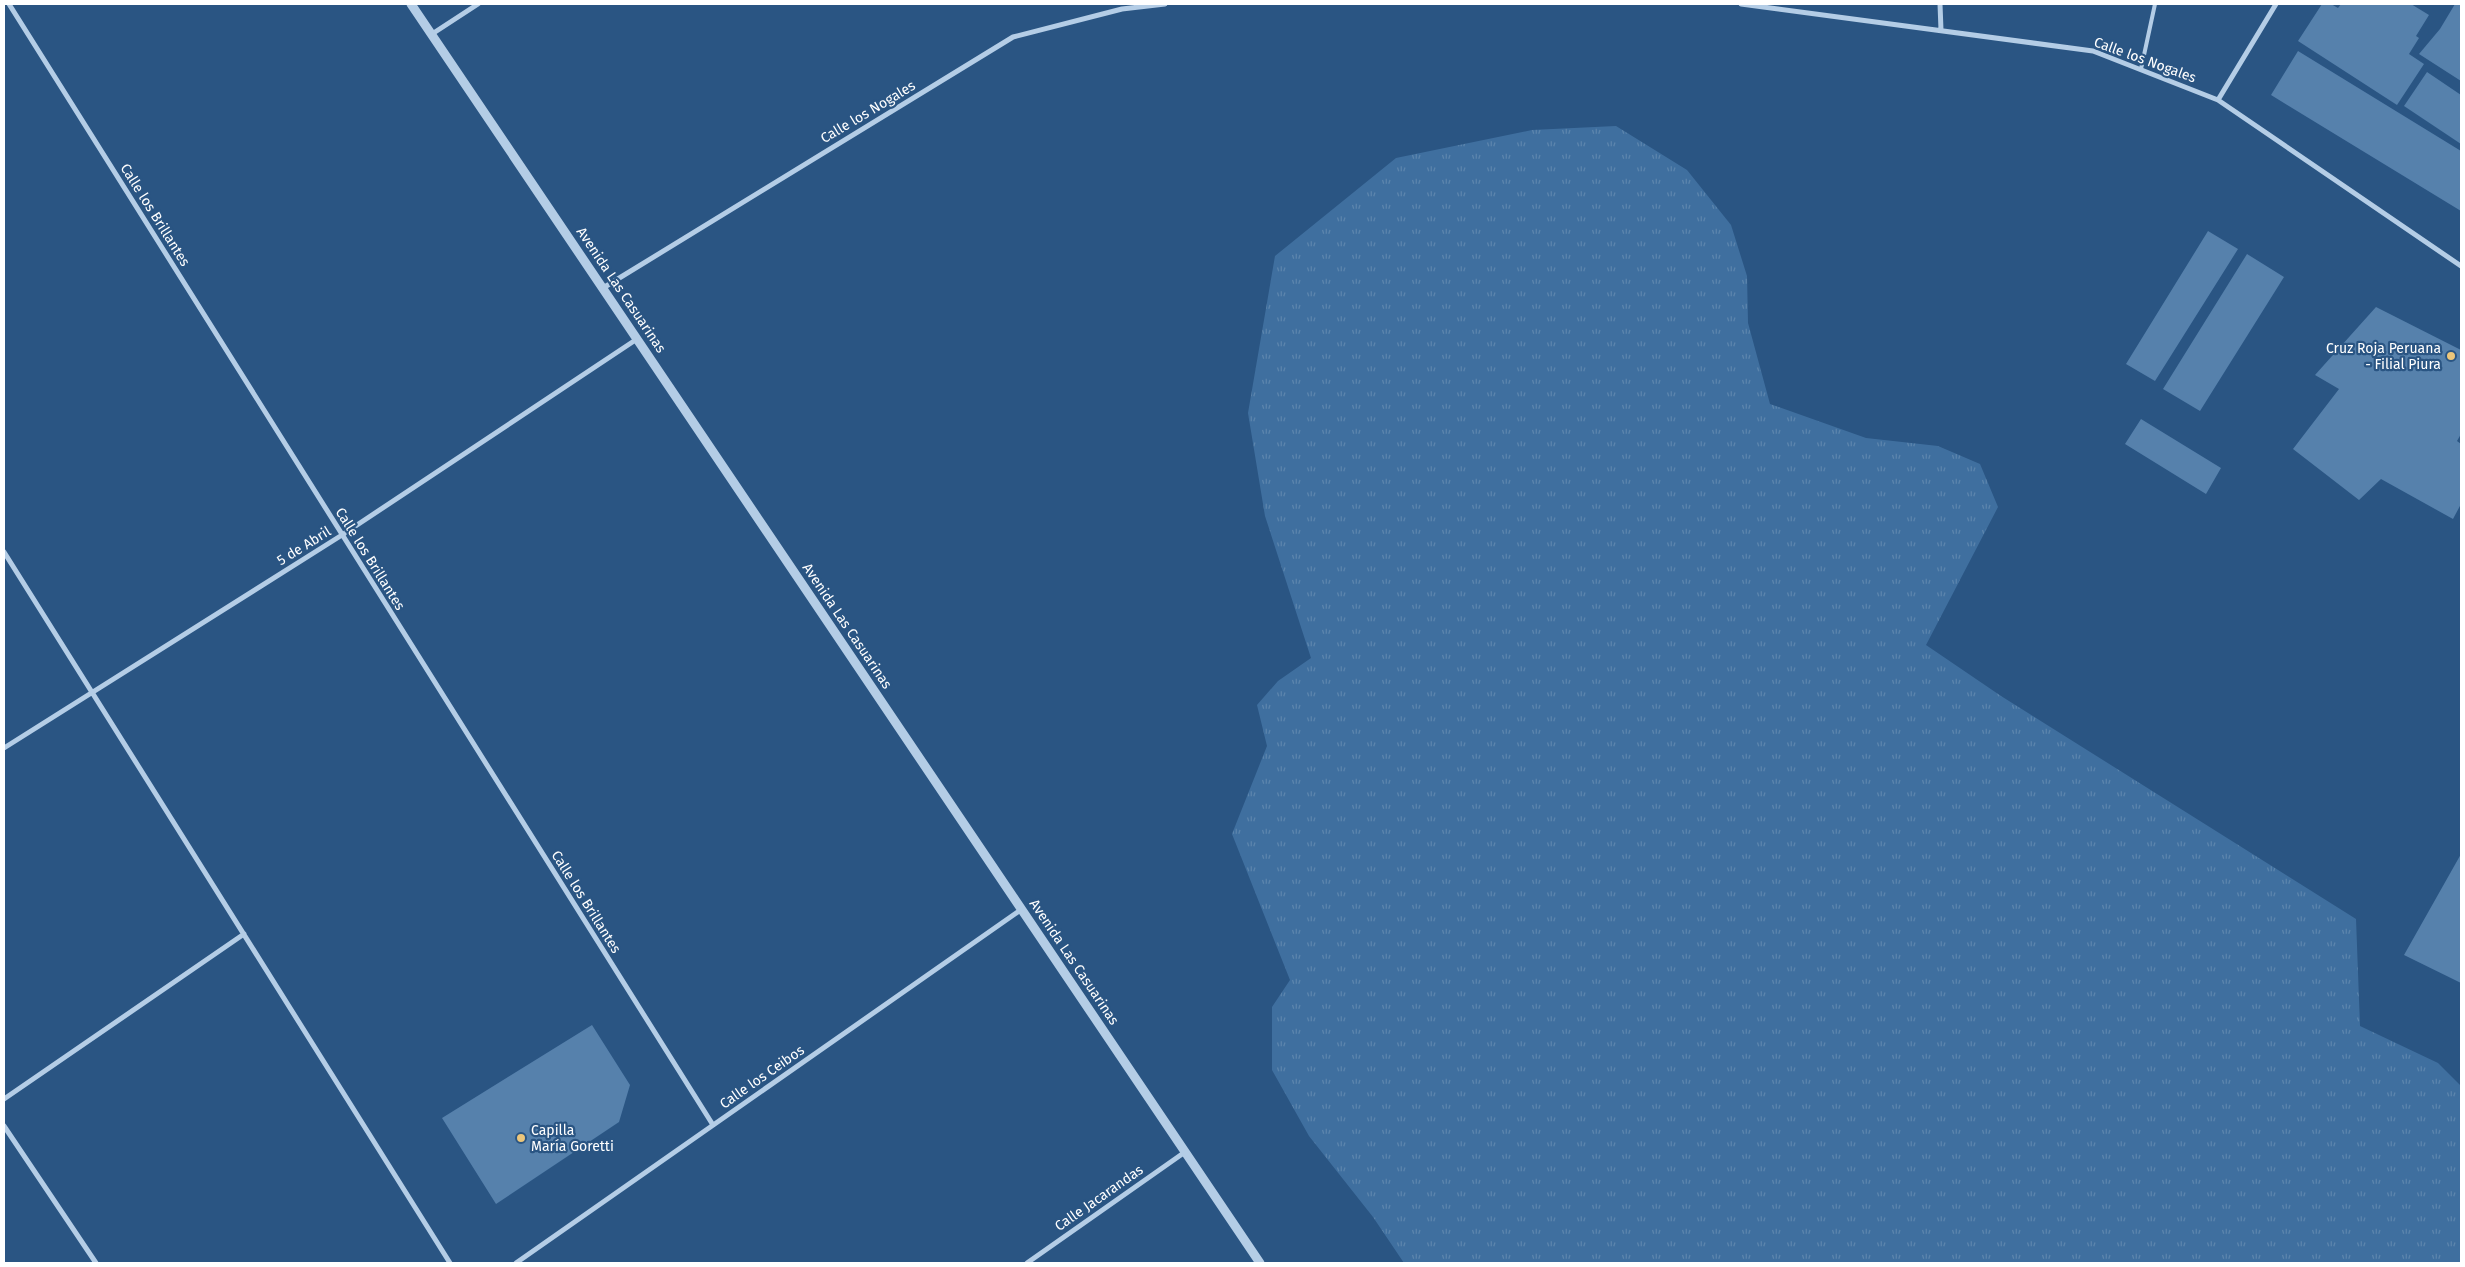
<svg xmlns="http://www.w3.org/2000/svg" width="2465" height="1267" viewBox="0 0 2465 1267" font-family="'Fira Sans',sans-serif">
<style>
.grass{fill:url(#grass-tufts)}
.building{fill:#5681ac}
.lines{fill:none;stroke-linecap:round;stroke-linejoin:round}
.service{stroke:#b4cde6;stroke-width:4}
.minor{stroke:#b4cde6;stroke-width:5}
.tertiary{stroke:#b4cde6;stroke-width:9}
.poi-dot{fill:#ecc67b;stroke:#2a5583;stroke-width:2}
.labels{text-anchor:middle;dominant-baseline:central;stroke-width:4.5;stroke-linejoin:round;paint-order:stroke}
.street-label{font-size:14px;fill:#fff;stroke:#2a5583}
.poi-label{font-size:14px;fill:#fff;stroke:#2a5583;text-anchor:end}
</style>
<defs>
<pattern id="grass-tufts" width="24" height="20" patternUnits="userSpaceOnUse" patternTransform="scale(1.25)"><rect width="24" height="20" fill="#3f6f9f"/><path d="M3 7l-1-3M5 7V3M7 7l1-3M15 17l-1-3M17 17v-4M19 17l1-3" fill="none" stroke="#5c85ad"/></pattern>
</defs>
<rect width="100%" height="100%" fill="#2a5583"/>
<path class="grass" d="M1616 126 1687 170 1731 225 1747 276 1748 323 1770 404 1866 438 1938 446 1980 464 1998 507 1926 645 2001 696 2356 919 2360 1026 2438 1063 2461 1086 2460 1263H1404L1373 1217 1309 1136 1272 1070V1007L1290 980 1232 834 1267 746 1257 705 1278 681 1311 658 1265 516 1248 413 1275 256 1396 158 1532 130Z"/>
<path class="building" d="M2322 4H2331L2338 8 2341 4H2411L2429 15 2416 36 2419 38 2409 54 2424 64 2397 105 2298 41Z
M2455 4H2461V81L2419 54 2440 29Z
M2298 51 2461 151V211L2271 95Z
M2427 72 2461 95V144L2404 106Z
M2208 231 2238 249 2155 381 2126 364Z
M2247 254 2284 277 2200 411 2163 389Z
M2376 307 2461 350V434L2457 441 2461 444V504L2453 519 2381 479 2359 500 2293 449 2339 389 2315 375Z
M2141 419 2221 468 2206 494 2125 444Z
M2461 854V983L2404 955Z
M592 1025 630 1085 619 1122 496 1204 442 1118Z"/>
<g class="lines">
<path class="service" d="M2141 69 2155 4"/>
<path class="minor" d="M9 4 713 1125
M1741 4 2093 51 2218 100 2461 266
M1940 4 1941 30
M432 34 478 4
M2218 100 2276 4
M603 288 1013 37 1122 9 1165 4
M4 552 450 1263
M4 748 342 535 637 339
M4 1099 244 934
M4 1126 96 1263
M516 1263 1022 909
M1027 1263 1185 1152"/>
<path class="tertiary" d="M411 4 1260 1263"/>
</g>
<g class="poi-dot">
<circle cx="2451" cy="356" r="5"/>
<circle cx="521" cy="1138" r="5"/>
</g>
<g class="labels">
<g class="street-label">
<text transform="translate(2145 60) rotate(20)">Calle los Nogales</text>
<text transform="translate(868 112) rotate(-31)">Calle los Nogales</text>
<text transform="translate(155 215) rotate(58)">Calle los Brillantes</text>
<text transform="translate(621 290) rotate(56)">Avenida Las Casuarinas</text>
<text transform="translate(304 546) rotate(-32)">5 de Abril</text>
<text transform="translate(370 559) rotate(58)">Calle los Brillantes</text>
<text transform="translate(847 626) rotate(56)">Avenida Las Casuarinas</text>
<text transform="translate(586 902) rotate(58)">Calle los Brillantes</text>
<text transform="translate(1074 962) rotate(56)">Avenida Las Casuarinas</text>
<text transform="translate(762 1077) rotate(-35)">Calle los Ceibos</text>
<text transform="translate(1099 1198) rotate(-35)">Calle Jacarandas</text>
</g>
<g class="poi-label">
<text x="2441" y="348">Cruz Roja Peruana<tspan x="2441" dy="16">- Filial Piura</tspan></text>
<text x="531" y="1130" text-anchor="start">Capilla<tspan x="531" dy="16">María Goretti</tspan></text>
</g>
</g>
<rect width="2465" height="1267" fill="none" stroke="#ffffff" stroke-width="10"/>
</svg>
